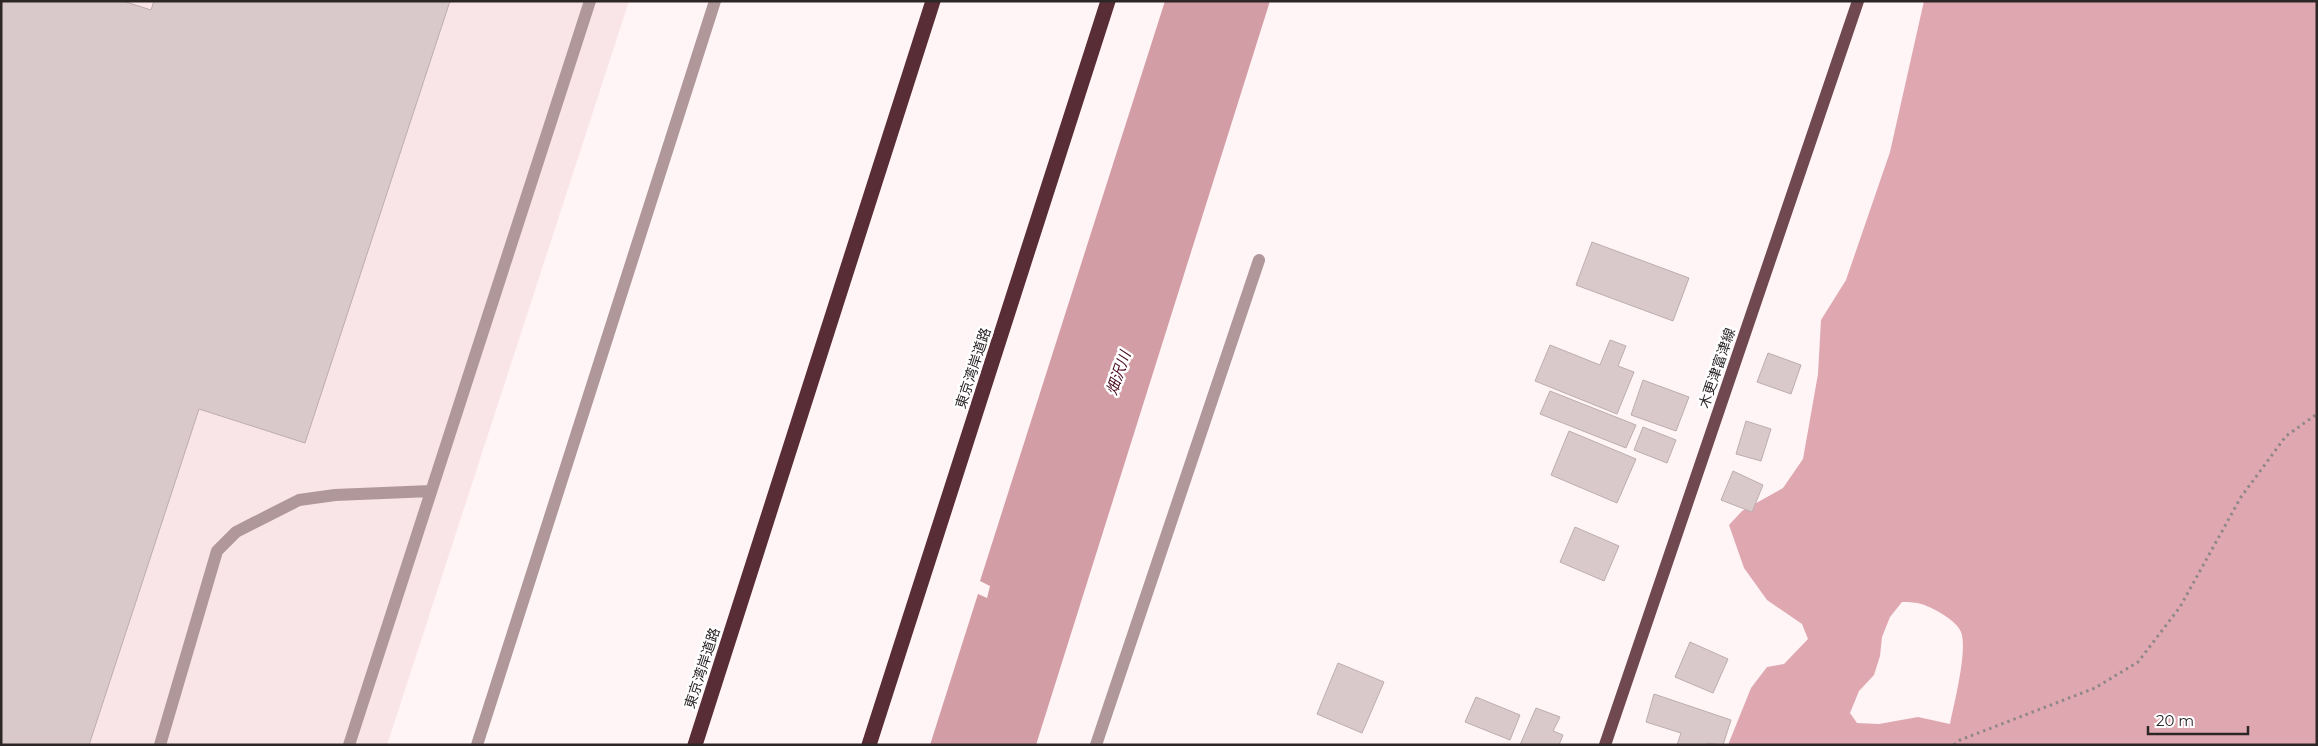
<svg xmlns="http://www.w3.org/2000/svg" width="2318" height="746" viewBox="0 0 2318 746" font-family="Montserrat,'Noto Sans JP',sans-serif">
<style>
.built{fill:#f9e4e7}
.forest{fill:#dfa8b1;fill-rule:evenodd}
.water{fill:#d39da5}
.building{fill:#dac9cb;stroke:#bdadaf}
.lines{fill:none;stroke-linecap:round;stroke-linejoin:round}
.path{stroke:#908789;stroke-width:3;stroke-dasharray:2.5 4;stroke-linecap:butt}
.minor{stroke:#af979a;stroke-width:12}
.major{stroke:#70484f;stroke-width:12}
.highway{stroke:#592d35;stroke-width:15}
.labels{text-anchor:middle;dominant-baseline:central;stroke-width:5;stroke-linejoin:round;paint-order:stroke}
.street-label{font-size:14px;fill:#2c2627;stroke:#fff}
.water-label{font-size:15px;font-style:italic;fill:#4d0d20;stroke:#fff}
</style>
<rect width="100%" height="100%" fill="#fff4f6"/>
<path class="built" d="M1 1H629L387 745H1Z"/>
<path class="forest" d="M1924 1H2317V745H1728L1751 688 1767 667 1784 664 1808 639 1802 624 1767 600 1744 568 1729 525 1742 511 1783 488 1803 459 1818 374 1821 320 1846 280 1890 152ZM1902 602C1919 602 1924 604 1939 612 1946 616 1958 624 1961 632 1968 650 1954 704 1950 724L1918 717 1879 724 1857 723 1850 713 1859 691 1874 675 1880 656 1882 637 1890 617Z"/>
<path class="water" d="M1165 1H1270L1036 745H930L978 594 987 598 990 586 980 581Z"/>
<path class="building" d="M3 1H123L151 10 154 1H450L305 443 199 409 89 745H1V7Z
M1592 242 1689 278 1673 321 1576 285Z
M1610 340 1626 346 1618 366 1634 372 1617 414 1535 381 1550 345 1600 365Z
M1768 353 1801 365 1791 394 1757 382Z
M1643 380 1689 397 1676 431 1631 415Z
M1550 391 1636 425 1626 448 1540 414Z
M1746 421 1771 429 1761 461 1736 454Z
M1643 427 1676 440 1667 463 1634 450Z
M1569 431 1636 459 1617 503 1551 475Z
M1733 471 1763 485 1752 512 1721 500Z
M1575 527 1619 546 1604 581 1560 562Z
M1690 642 1728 659 1713 693 1675 677Z
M1338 663 1384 682 1362 733 1317 714Z
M1654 694 1731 720 1723 745 1707 743 1706 745H1677L1681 733 1646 722Z
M1476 697 1520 715 1510 740 1465 722Z
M1536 708 1560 717 1553 731 1563 735 1559 745H1520Z"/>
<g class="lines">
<path class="path" d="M1954 745 1960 740 2095 688 2138 662 2180 607 2241 497 2286 436 2317 414"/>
<path class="minor" d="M160 745 217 551 236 532 299 500 335 495 431 491
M349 745 590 1
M477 745 715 1
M1096 745 1259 260"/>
<path class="major" d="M1605 745 1858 1"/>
<path class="highway" d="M695 745 933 1
M869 745 1108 1"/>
</g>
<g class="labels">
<g class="street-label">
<text transform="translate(973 368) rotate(-72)">東京湾岸道路</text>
<text transform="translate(1717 368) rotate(-71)">木更津富津線</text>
<text transform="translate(702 668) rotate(-72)">東京湾岸道路</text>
</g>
<g class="water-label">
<text transform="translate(1118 373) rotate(-71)">畑沢川</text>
</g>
</g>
<rect width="2318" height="746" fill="none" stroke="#2c2627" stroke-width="5"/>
<path d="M2148 726v8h100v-8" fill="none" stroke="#2c2627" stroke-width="2.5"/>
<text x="2156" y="726" font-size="15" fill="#2c2627" stroke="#ffffff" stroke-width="4" paint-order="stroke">20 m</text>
</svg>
